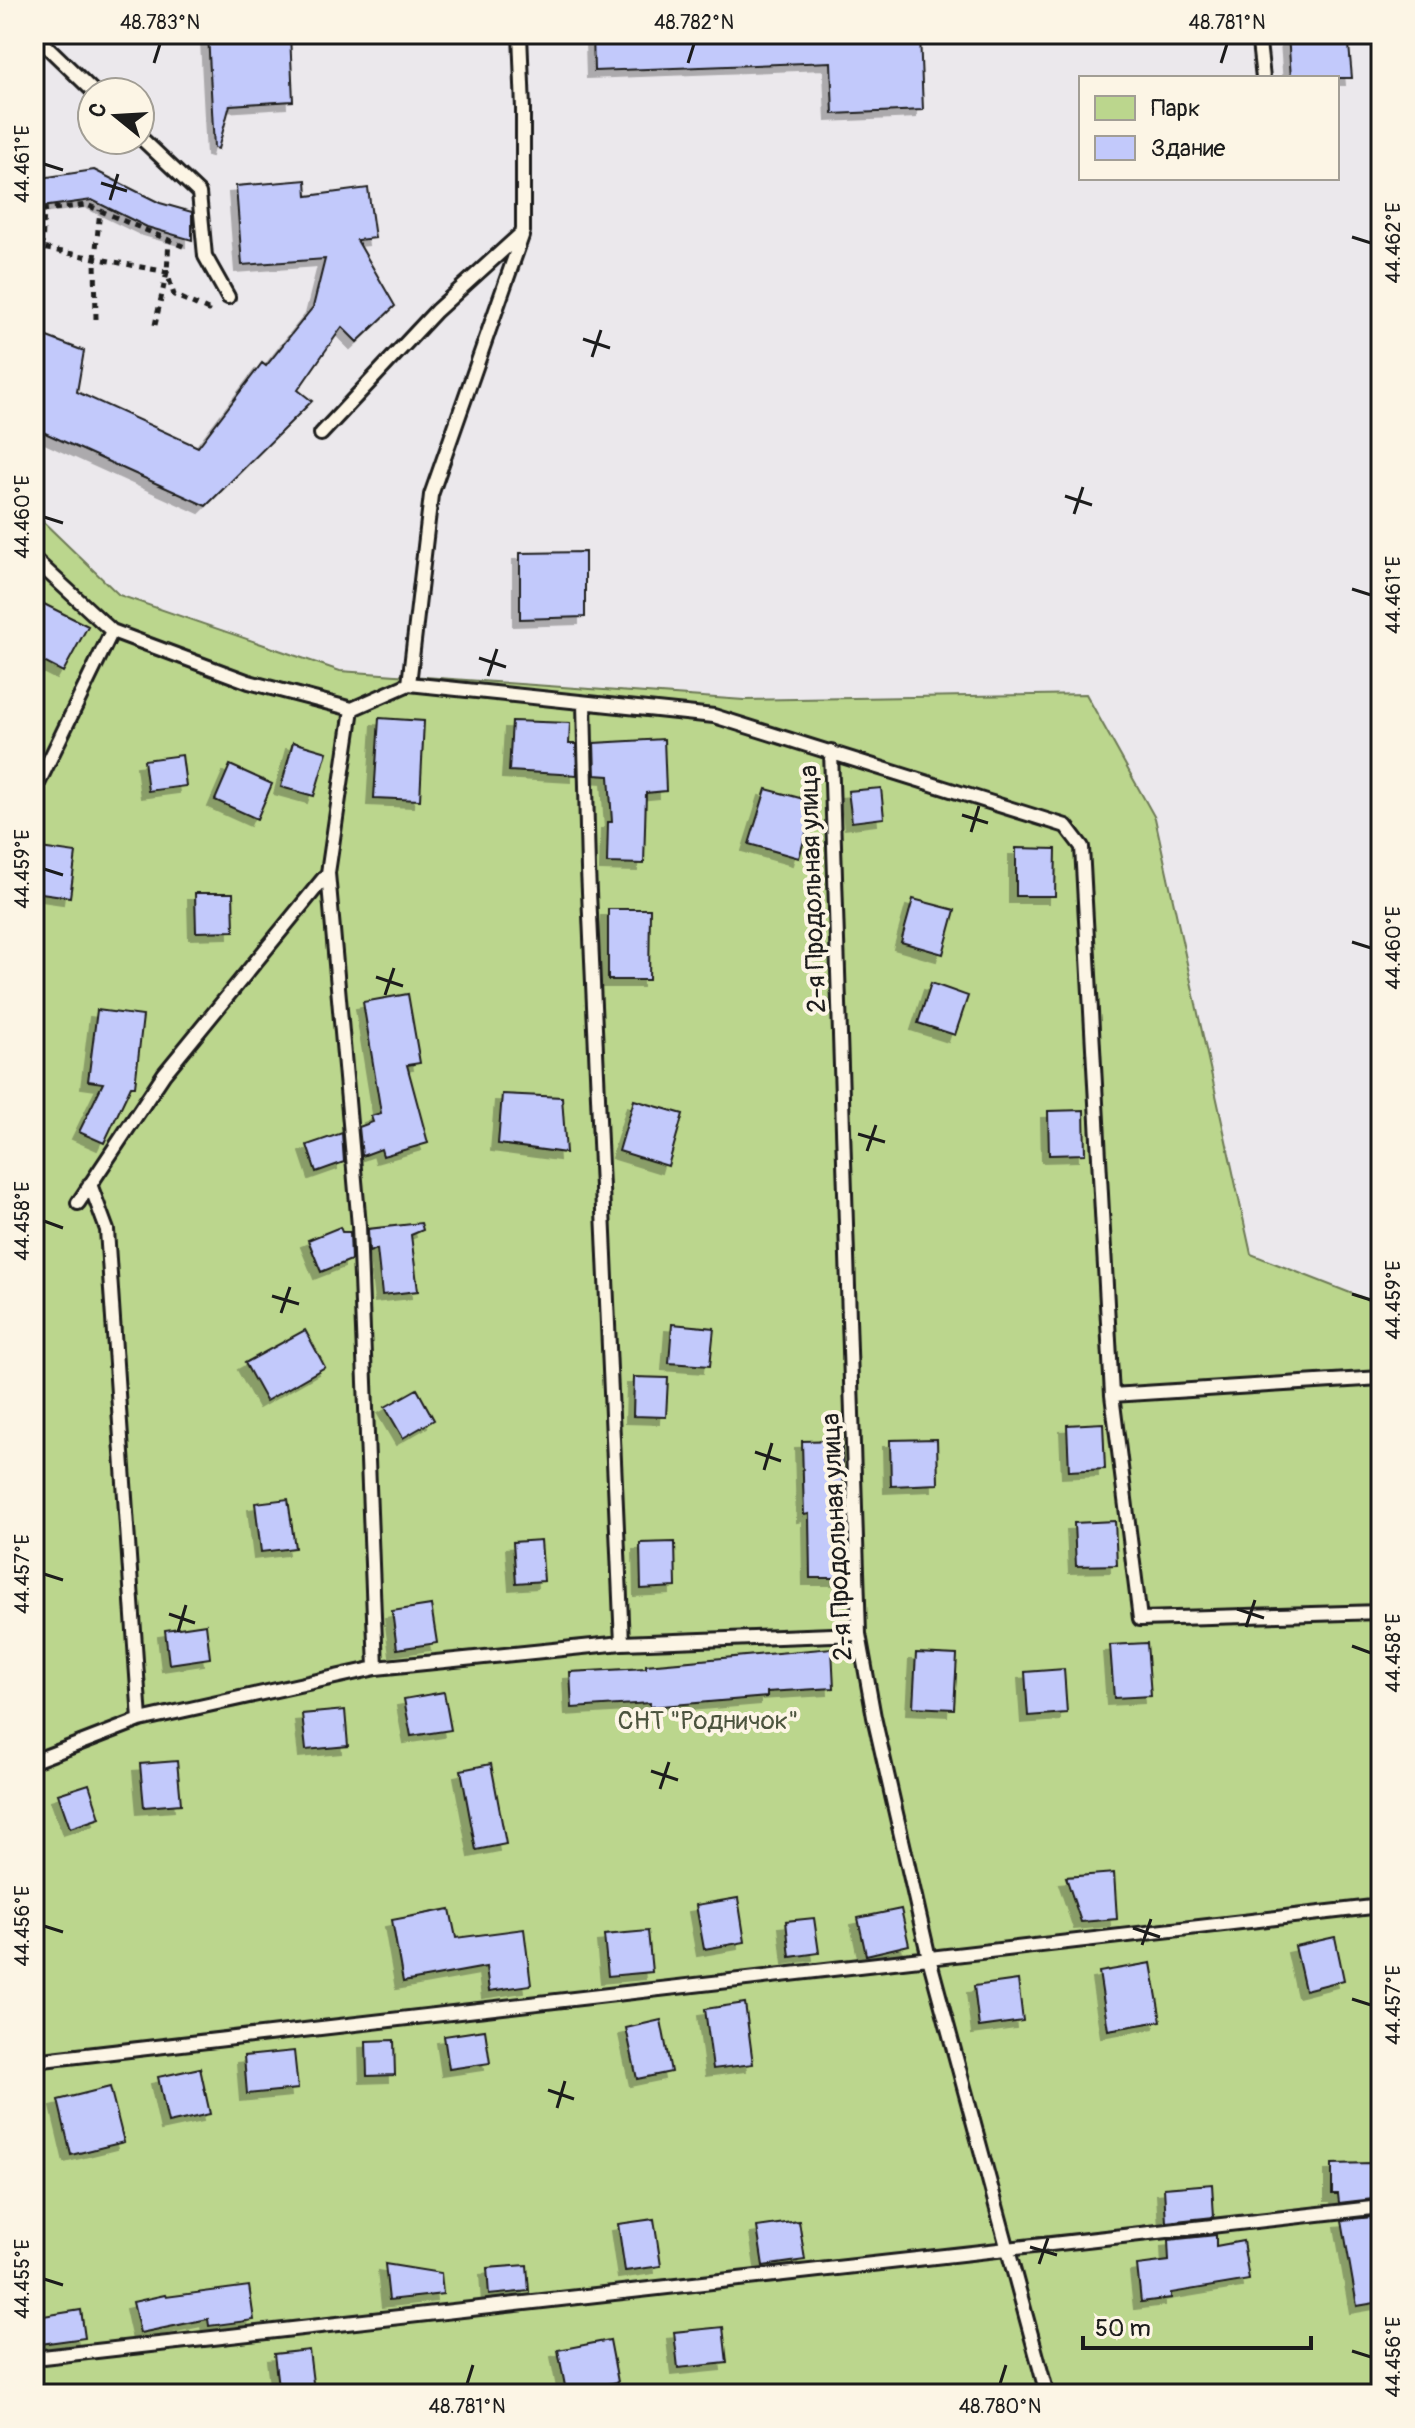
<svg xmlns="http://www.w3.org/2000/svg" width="1415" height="2428" viewBox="0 0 1415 2428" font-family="Pangolin,sans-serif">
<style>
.green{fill:#bbd68d;stroke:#6c7954;stroke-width:2}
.building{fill:#c2c9fb;stroke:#1c1c1c;stroke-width:2;filter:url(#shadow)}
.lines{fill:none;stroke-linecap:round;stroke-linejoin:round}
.service-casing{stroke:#1c1c1c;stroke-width:18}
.path{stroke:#1c1c1c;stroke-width:5;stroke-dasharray:6 6;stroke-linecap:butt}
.service{stroke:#fcf5e5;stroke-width:12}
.ticks{fill:none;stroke:#1c1c1c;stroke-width:3}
.labels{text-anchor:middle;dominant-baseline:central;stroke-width:8;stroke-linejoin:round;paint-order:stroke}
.street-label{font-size:26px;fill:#1c1c1c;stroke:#fcf5e5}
.park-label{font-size:26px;fill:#4c543e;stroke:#fcf5e5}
.neatline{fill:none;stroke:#1c1c1c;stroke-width:3}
.ticks-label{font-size:20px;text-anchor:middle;fill:#1c1c1c}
</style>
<defs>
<filter id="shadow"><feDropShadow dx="-7" dy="7" stdDeviation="0" flood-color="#0004"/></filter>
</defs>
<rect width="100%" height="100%" fill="#ebe8ec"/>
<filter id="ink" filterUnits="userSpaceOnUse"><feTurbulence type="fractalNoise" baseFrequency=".0125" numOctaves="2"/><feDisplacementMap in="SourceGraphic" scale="16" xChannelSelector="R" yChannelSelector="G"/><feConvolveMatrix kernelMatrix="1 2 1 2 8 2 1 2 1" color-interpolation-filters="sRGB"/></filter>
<g filter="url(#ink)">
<path class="green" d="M34 513 119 595 340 671 744 700 1086 694 1155 818 1251 1254 1381 1305V2394H34Z"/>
<path class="building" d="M208 34H290L293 101 230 105 218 149 214 148Z
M593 34H920L923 110 833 114 831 62 594 71Z
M1288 34H1348L1352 78H1291Z
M94 170 160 203 192 212V240L147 227 92 200 34 208V179Z
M306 180 307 196 368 188 375 238 357 240 395 306 357 342 342 327 298 390 312 401 206 506 34 428V332L84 351 77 392 198 447 262 363 266 366 313 307 325 259 242 265 236 186Z
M585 552V617L520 619V553Z
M34 599 88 626 63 672 34 657Z
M379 718 424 721 420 800 374 798Z
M512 721 570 723 569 744H576L577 775 509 771Z
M664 739 666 791 646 793 644 864 607 863 608 822H612L609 776 595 775 594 743Z
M293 742 327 752 314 796 281 787Z
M182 755 186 786 148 791 144 760Z
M230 765 272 784 257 819 215 800Z
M881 788 884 818 852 822 848 791Z
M766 789 815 802 799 858 749 844Z
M40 848 76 853 70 897 34 892Z
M1016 848 1056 849 1055 896H1016Z
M195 893H233L234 931 196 932Z
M913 899 955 910 943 954 901 942Z
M608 909H650L649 980H608Z
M931 983 968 996 955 1035 918 1023Z
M408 994 420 1063 407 1065 428 1143 383 1156 381 1149 362 1156 359 1127 373 1122 371 1116 381 1113 363 1002Z
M97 1010 143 1016 135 1086H131L104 1143 79 1132 103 1083 88 1081Z
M502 1094 562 1097 566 1153 498 1144Z
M634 1100 683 1114 668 1166 619 1151Z
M1084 1110 1085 1154 1049 1155 1048 1111Z
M342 1133 344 1162 316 1172 307 1145Z
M421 1223 423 1230 411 1235 418 1291 382 1295 377 1249 369 1252 368 1229Z
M340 1227 342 1232H350L351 1260 321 1272 308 1240Z
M672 1324 714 1328 710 1366 669 1363Z
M305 1330 325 1367 266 1401 245 1363Z
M634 1377 668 1378 666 1417 633 1416Z
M417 1389 434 1420 403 1438 385 1407Z
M1103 1423 1105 1469 1069 1471 1067 1425Z
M937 1439 938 1484 891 1486 890 1440Z
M842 1440 844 1513 838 1514 841 1578H810L809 1514 804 1515 802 1441Z
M288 1499 295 1548 261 1552 255 1503Z
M1115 1521 1117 1565 1076 1566 1074 1523Z
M541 1540 544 1581 516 1583 513 1542Z
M675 1542 676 1587 641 1589 640 1543Z
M431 1605 437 1643 397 1649 392 1611Z
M206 1624 210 1658 169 1664 165 1630Z
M1147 1643 1151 1696 1114 1698 1110 1645Z
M832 1648 834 1688 767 1692V1697L650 1707V1703L572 1708 570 1672 646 1668V1665Z
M916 1653 957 1655 954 1709 913 1707Z
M1064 1669 1067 1713 1028 1716 1025 1672Z
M444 1692 451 1730 411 1736 404 1699Z
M345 1710 348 1746 306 1750 302 1714Z
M177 1761 181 1804 144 1807 140 1764Z
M491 1764 506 1844 476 1850 461 1770Z
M89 1784 100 1818 70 1828 58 1794Z
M1114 1873 1117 1919 1081 1922 1066 1877Z
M738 1898 745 1942 704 1949 696 1905Z
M450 1909 456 1938 524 1929 531 1985 489 1991 486 1967 403 1982 392 1920Z
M901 1909 909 1945 866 1955 858 1918Z
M814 1918 819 1953 790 1957 786 1921Z
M648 1931 652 1972 608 1976 604 1935Z
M1335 1937 1344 1980 1305 1990 1295 1946Z
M1151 1963 1161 2021 1108 2030 1099 1972Z
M1018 1980 1023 2021 979 2027 974 1986Z
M745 2003 753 2064 713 2069 705 2009Z
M661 2020 671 2072 637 2079 626 2028Z
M485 2030 490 2063 449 2069 444 2036Z
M394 2040 395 2075 367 2076 366 2041Z
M294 2051 298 2089 247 2094 244 2056Z
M200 2068 210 2114 168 2123 158 2077Z
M110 2087 124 2142 71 2155 58 2100Z
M1372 2163 1373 2199 1339 2203 1338 2194H1332V2164Z
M1212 2184 1214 2217 1166 2222 1164 2188Z
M1373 2217 1374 2226 1381 2225V2302L1357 2306 1342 2220Z
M654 2219 661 2266 625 2271 618 2224Z
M799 2221 805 2260 763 2266 757 2227Z
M1216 2235V2246L1243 2241 1249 2280 1171 2293V2298L1141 2302 1137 2265 1169 2261 1168 2240Z
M385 2264 441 2273 443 2294 389 2300Z
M527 2265 529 2291 489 2295 487 2268Z
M249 2286 254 2320 209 2326 208 2319 140 2333 133 2302 165 2295 166 2297Z
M81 2310 85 2338 40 2344 37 2317Z
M723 2327 727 2363 678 2368 674 2332Z
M610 2340 618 2382 566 2391 558 2350Z
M309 2350 314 2391 279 2394 274 2354Z"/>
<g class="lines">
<defs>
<path id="service" d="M34 34 94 92
M1258 34 1263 78
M140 137 199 193 205 256 228 297
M321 434 436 311 523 232V109L520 34
M34 559 112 631 249 682 352 709 409 684 714 716 1066 826 1082 847 1112 1395 1140 1619 1381 1612
M409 684 431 495 522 236
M584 703 588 869 622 1643
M831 751 859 1634 874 1717 929 1958 1047 2394
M34 792 112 631
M328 873 359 1226 376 1668
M90 1184 107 1230 140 1720
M78 1203 164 1074 328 873 352 709
M1112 1395 1381 1378
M34 1761 140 1720 376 1668 622 1643 859 1634
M34 2061 1381 1906
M34 2358 1381 2207"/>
</defs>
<use href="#service" class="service-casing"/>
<path class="path" d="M42 248 44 210 87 205 185 247
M34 252 42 248 167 272 174 295 208 310V305
M96 319 95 258 100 210
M155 325 167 272 169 240"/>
<use href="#service" class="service"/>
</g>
</g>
<path class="ticks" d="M154 63 160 44M688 63 694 44M1221 63 1227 44M44 164 63 170M101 183 127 191M110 200 118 174M1352 237 1371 243M583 339 610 348M592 357 601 330M1065 496 1092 505M1074 514 1083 487M44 517 63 523M1352 589 1371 595M479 658 506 667M488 676 497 649M962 815 988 823M971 832 979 806M44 869 63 875M1352 942 1371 948M376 977 403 986M385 995 394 968M858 1134 885 1142M867 1151 876 1125M44 1221 63 1228M1352 1294 1371 1300M272 1296 299 1304M281 1313 290 1287M755 1452 781 1461M764 1470 772 1443M44 1574 63 1580M1237 1609 1264 1618M169 1614 195 1623M1246 1627 1255 1600M178 1632 186 1605M1352 1646 1371 1653M651 1771 678 1780M660 1789 669 1762M44 1926 63 1932M1133 1928 1160 1937M1142 1945 1151 1919M1352 1999 1371 2005M548 2090 574 2099M557 2108 565 2081M1030 2247 1057 2255M1039 2264 1048 2238M44 2279 63 2285M1352 2351 1371 2357M467 2384 473 2365M1000 2384 1006 2365"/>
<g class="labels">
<g class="street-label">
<text transform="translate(813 889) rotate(-92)">2-я Продольная улица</text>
<text transform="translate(837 1537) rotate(-93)">2-я Продольная улица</text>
</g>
<g class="park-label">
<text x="708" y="1721">СНТ "Родничок"</text>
</g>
</g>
<rect width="1415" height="2428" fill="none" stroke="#fcf5e5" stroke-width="88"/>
<rect x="1079" y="76" width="260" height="104" fill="#fcf5e5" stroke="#a29e95" stroke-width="2"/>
<rect x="1095" y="96" width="40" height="24" fill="#bbd68d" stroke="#a29e95" stroke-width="2"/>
<text x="1151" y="116" font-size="24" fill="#1c1c1c">Парк</text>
<rect x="1095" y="136" width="40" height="24" fill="#c2c9fb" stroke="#a29e95" stroke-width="2"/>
<text x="1151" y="156" font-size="24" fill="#1c1c1c">Здание</text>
<g transform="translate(116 116) rotate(288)"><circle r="38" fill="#fcf5e5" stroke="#a29e95" stroke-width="2"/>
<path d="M0-6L14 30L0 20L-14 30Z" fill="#1c1c1c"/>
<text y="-12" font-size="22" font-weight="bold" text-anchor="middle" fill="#1c1c1c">С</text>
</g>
<path d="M1083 2336v12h228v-12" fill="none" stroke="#1c1c1c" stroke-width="4"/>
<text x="1095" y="2336" font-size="24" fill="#1c1c1c" stroke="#fcf5e5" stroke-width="6" paint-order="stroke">50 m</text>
<rect x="44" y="44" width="1327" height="2340" class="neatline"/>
<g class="ticks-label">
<text x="160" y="29">48.783°N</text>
<text x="694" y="29">48.782°N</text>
<text x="1227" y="29">48.781°N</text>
<text transform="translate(22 164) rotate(-90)" y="7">44.461°E</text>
<text transform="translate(1393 243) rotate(-90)" y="7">44.462°E</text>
<text transform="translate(22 517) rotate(-90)" y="7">44.460°E</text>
<text transform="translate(1393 595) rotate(-90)" y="7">44.461°E</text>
<text transform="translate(22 869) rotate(-90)" y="7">44.459°E</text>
<text transform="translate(1393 948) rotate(-90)" y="7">44.460°E</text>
<text transform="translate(22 1221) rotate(-90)" y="7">44.458°E</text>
<text transform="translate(1393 1300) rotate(-90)" y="7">44.459°E</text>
<text transform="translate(22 1574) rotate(-90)" y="7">44.457°E</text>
<text transform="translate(1393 1653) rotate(-90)" y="7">44.458°E</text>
<text transform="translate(22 1926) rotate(-90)" y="7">44.456°E</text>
<text transform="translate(1393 2005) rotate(-90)" y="7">44.457°E</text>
<text transform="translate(22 2279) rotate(-90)" y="7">44.455°E</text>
<text transform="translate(1393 2357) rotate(-90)" y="7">44.456°E</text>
<text x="467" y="2413">48.781°N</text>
<text x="1000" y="2413">48.780°N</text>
</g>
</svg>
